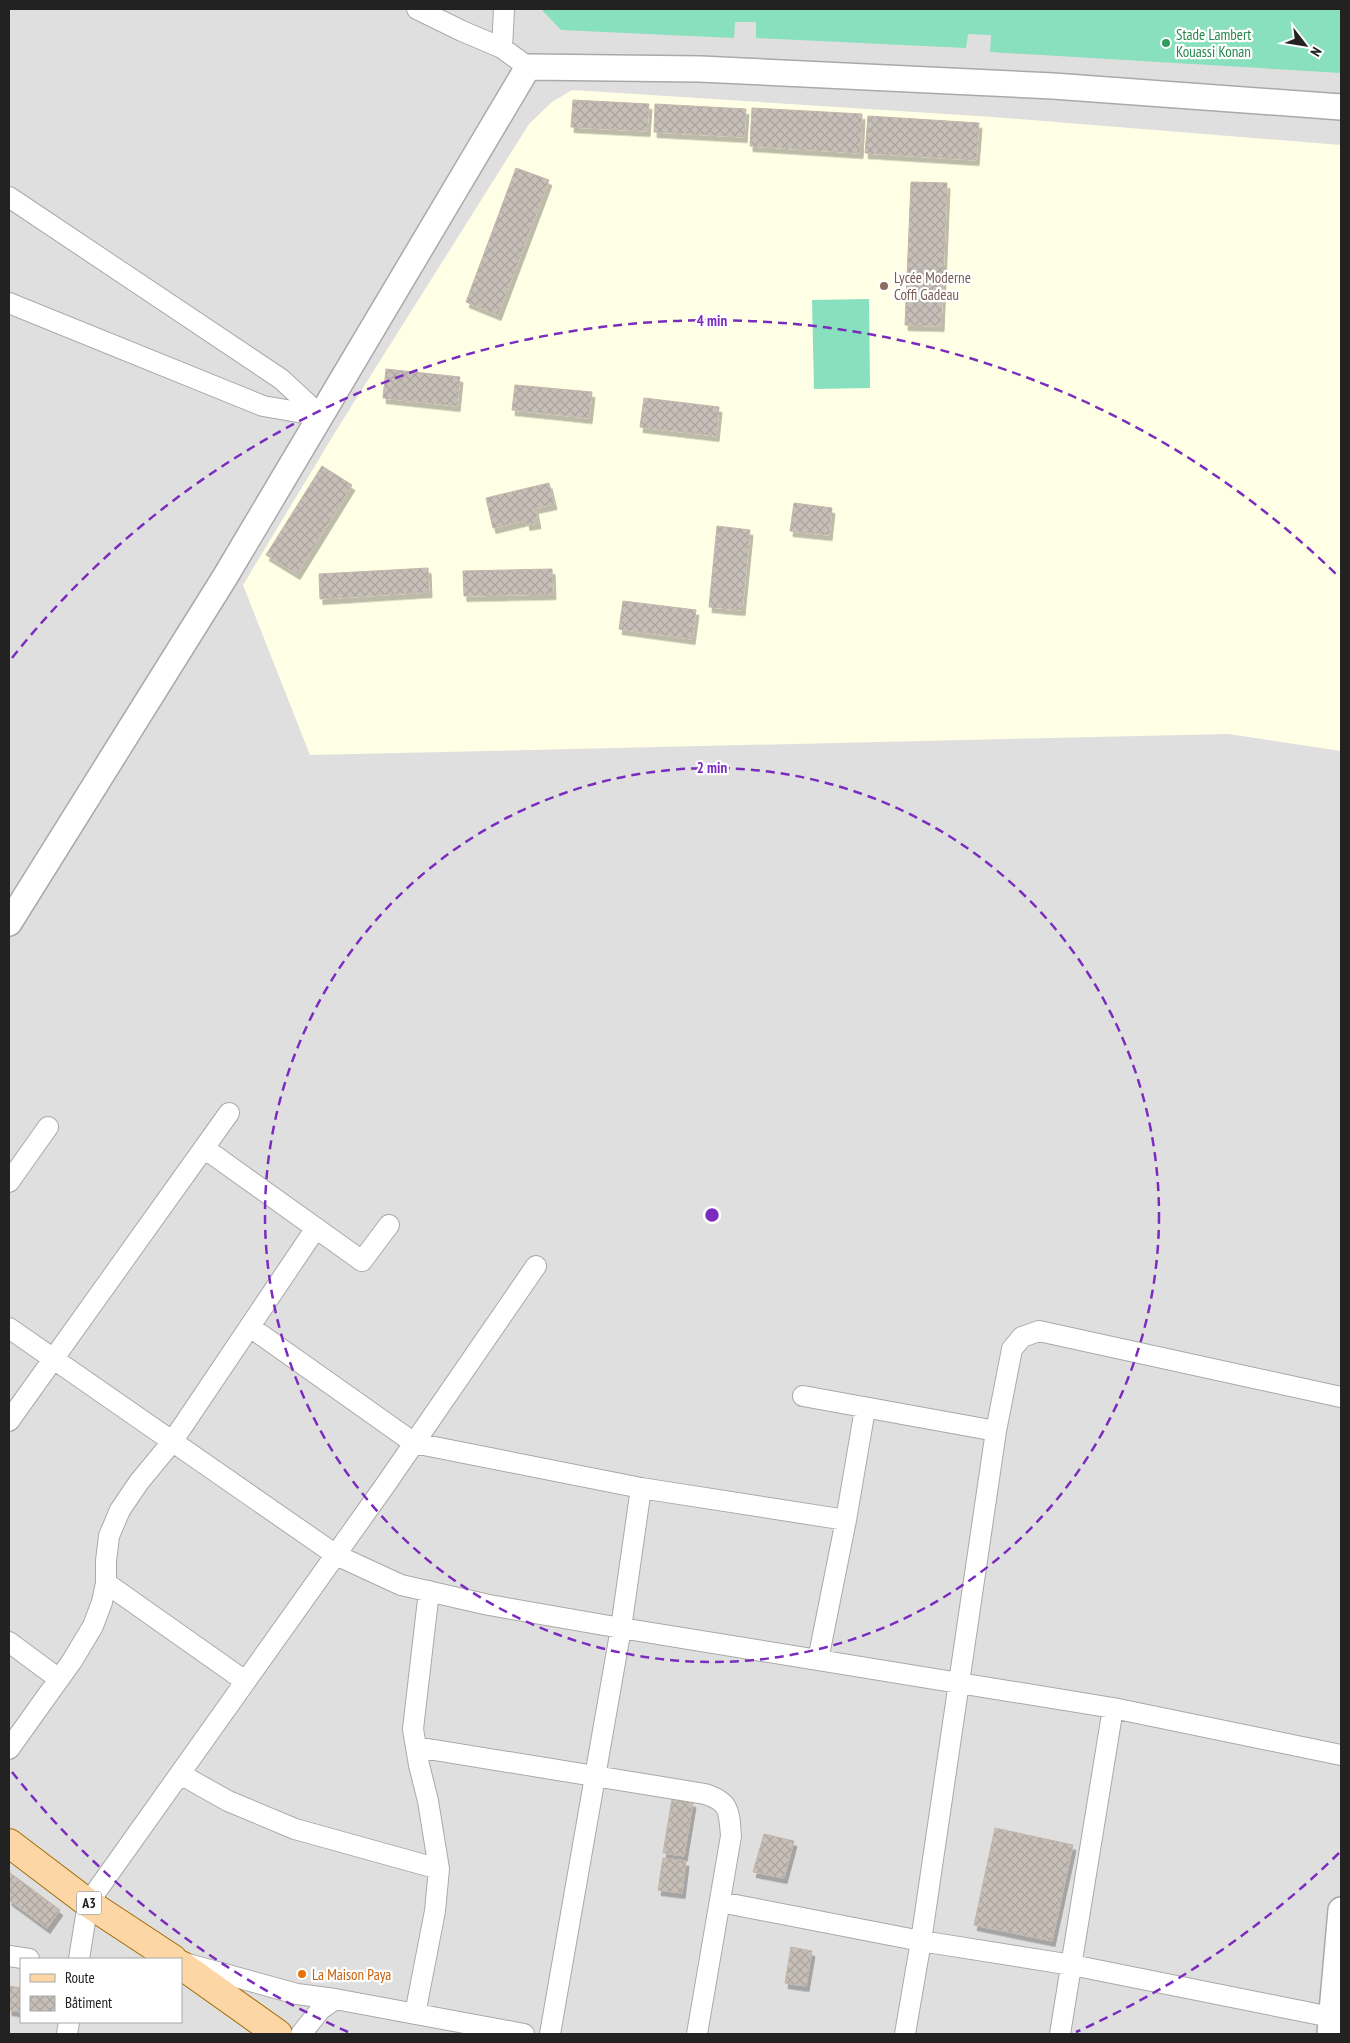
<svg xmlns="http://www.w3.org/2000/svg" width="1350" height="2043" viewBox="0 0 1350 2043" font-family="'PT Sans Narrow',sans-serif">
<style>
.residential{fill:#e0dfdf;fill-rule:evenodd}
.education{fill:#ffffe5}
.pitch{fill:#88e0be}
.building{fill:url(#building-cross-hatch);stroke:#c4b6ab;filter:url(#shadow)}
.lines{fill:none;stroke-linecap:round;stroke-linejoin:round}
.minor-casing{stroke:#a9a9a9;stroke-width:22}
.tertiary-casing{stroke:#a9a9a9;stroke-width:28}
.primary-casing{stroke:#a06b00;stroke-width:30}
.minor{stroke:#fff;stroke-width:20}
.tertiary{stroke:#fff;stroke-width:25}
.primary{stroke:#fcd6a4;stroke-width:28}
.ring{fill:none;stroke:#7b2cbf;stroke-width:2.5;stroke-dasharray:9 6}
.leisure-dot{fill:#2e9e5b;stroke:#fff;stroke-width:2}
.education-dot{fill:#8d6e63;stroke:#fff;stroke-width:2}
.food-dot{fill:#e8710a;stroke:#fff;stroke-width:2}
.labels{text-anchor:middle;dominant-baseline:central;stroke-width:4.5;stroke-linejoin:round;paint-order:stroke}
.shield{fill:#fff;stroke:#646464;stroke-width:1}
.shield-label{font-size:14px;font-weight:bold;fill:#222}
.leisure-label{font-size:15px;fill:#27864d;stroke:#fff;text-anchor:start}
.education-label{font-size:15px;fill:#785e54;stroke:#fff;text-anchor:start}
.food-label{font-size:15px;fill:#c56008;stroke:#fff;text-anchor:start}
.centre{fill:#7b2cbf;stroke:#fff;stroke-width:2.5}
.ring-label{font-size:15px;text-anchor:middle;font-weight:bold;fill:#7b2cbf;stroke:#fff;stroke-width:4.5;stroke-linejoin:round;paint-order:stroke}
</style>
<defs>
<pattern id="building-cross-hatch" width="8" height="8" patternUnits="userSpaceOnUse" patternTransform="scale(1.25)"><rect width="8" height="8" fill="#c7bfb8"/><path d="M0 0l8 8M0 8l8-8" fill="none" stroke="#aba49e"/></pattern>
<filter id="shadow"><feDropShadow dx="3" dy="5.5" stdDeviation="0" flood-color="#0004"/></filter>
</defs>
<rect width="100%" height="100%" fill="#f2efe9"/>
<path class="residential" d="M9 9H1341V2034H9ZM21 1959H181V2022H21Z"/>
<path class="education" d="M572 90 993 117 1341 145V751L1228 734 310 755 243 585 339 426 529 124 552 102Z"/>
<path class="pitch" d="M541 9H1341V73L990 52 991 35 968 34 966 48 756 38V22H735L734 38 561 30Z
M869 299 870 388 814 389 812 300Z"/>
<path class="building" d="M573 100 649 104 647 131 571 127Z
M655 104 746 109 744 137 654 132Z
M752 108 862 114 860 153 750 146Z
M868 116 979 123 976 160 865 153Z
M516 168 549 180 498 315 466 302Z
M911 182 947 183 941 326 905 325Z
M386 369 460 377 457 406 383 398Z
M515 385 592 392 589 418 512 410Z
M644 398 719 407 716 436 640 427Z
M322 466 352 485 297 574 266 555Z
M549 483 554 504 535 508 538 523 527 525 526 520 493 528 486 498Z
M794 503 832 508 829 535 790 531Z
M717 526 750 530 742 610 709 607Z
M428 568 429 592 320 599 319 574Z
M552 569 553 594 464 596 463 571Z
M623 601 696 610 692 639 619 629Z
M672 1799 693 1802 684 1856 663 1853Z
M995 1828 1073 1845 1052 1941 974 1925Z
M764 1834 794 1841 784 1878 753 1872Z
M663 1858 686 1861 682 1893 658 1890Z
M9 1872 60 1910 47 1928 9 1900Z
M791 1947 812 1951 806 1986 785 1983Z
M9 1986 21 1988V2012L9 2010Z"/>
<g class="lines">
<defs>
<path id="minor" d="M417 9 462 31 502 48
M504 9 502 48 528 67
M9 197 281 379 321 416
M9 303 263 406 321 416
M204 1148 362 1261 389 1225
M9 1182 48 1127
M250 1327 414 1443 641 1488 846 1520
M9 1328 336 1555 401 1585 489 1605 621 1628 1113 1708 1341 1755
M803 1396 996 1431
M9 1421 229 1113
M106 1583 245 1681
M9 1642 59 1679
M818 1660 846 1520 865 1409
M416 1747 705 1794C730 1802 729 1811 731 1836L697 2034
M9 1749 72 1661 93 1626 102 1602 106 1583V1561L109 1536 120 1510 139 1482 172 1442 316 1228
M180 1774 228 1801 295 1829 439 1869
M720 1902 921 1941 1072 1965 1331 2017
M9 1956 29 1959
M79 1959 88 1903 386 1484 536 1266
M188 1964 297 1994 335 1999 524 2034
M415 2014 435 1911 439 1869 428 1801 419 1765 413 1729 429 1591
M67 2034 69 2022
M301 2034 321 2009 335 1999
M550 2034 621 1628 641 1488
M905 2034 921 1941 996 1431 1012 1349 1022 1337 1039 1331 1341 1397
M1060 2034 1113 1708"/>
<path id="tertiary" d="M9 923 225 577 528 67 700 69 1053 86 1341 107
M1330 2034 1341 1910"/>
<path id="primary" d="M9 1843 88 1903 173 1959
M181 1965 278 2034"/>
</defs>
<use href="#minor" class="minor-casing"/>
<use href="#tertiary" class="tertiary-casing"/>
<use href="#primary" class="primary-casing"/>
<use href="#minor" class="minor"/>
<use href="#tertiary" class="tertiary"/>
<use href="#primary" class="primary"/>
</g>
<g class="ring">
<circle cx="712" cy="1215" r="447"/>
<path d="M1339 1853A894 894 0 0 1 1076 2032M348 2032A894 894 0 0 1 12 1772M12 658A894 894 0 0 1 1339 577"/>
</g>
<circle class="leisure-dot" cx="1166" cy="43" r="5"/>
<circle class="education-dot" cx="884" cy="286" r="5"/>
<circle class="food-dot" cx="302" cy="1974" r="5"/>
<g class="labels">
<rect class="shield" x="76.5" y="1891.5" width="25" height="23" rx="4"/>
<g class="shield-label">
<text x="89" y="1903">A3</text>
</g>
<g class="leisure-label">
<text x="1176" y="34">Stade Lambert<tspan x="1176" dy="17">Kouassi Konan</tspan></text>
</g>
<g class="education-label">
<text x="894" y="277">Lycée Moderne<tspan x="894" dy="17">Coffi Gadeau</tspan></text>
</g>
<g class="food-label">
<text x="312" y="1974">La Maison Paya</text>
</g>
</g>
<circle cx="712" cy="1215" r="8" class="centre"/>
<g class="ring-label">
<text x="712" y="326">4 min</text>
<text x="712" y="773">2 min</text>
</g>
<rect width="1350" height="2043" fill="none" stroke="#222222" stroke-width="20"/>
<rect x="20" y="1958" width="162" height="65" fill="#ffffff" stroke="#a7a7a7"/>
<rect x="30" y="1974" width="25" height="8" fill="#fcd6a4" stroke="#a7a7a7"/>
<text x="65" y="1983" font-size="15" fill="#222222">Route</text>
<rect x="30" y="1996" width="25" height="15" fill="url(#building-cross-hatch)" stroke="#a7a7a7"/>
<text x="65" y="2008" font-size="15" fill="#222222">Bâtiment</text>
<g transform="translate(1305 45) rotate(121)" stroke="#ffffff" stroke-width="4" paint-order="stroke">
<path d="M0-4L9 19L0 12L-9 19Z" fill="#222222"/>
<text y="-8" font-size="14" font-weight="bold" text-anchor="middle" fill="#222222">N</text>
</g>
</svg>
